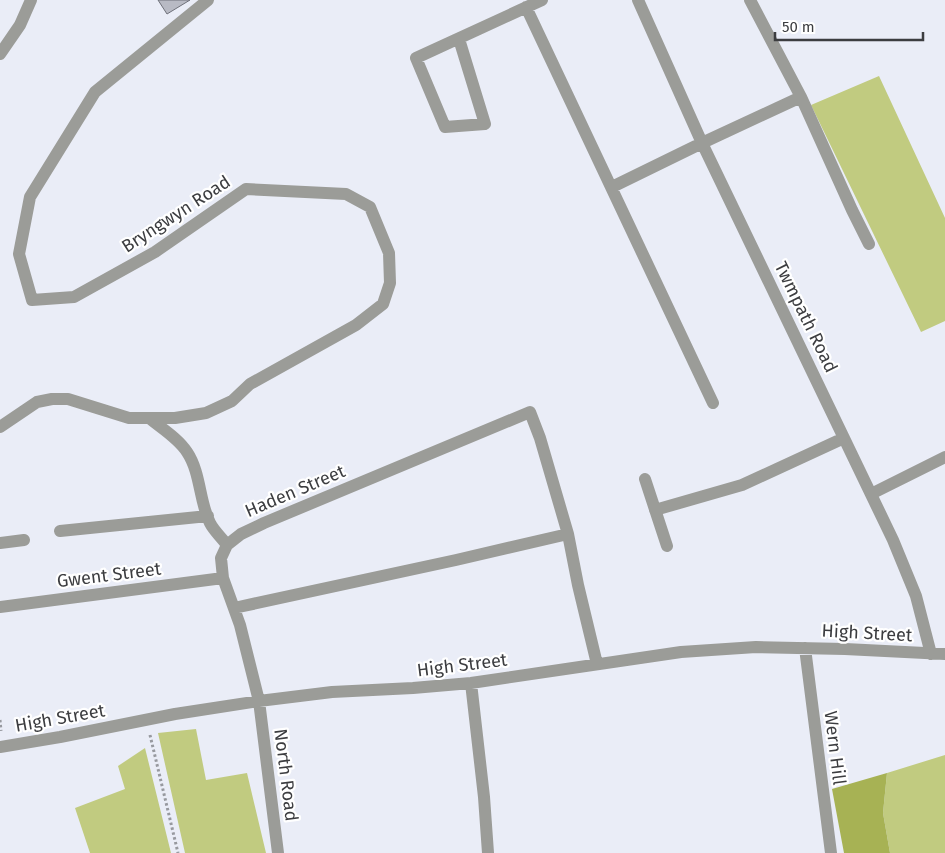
<svg xmlns="http://www.w3.org/2000/svg" width="945" height="853" viewBox="0 0 945 853" font-family="'Fira Sans',sans-serif">
<style>
.green{fill:#c1cb80}
.forest{fill:#a7b254}
.building{fill:#b8bac4;stroke:#6f717a}
.lines{fill:none;stroke-linecap:round;stroke-linejoin:round}
.path{stroke:#97999f;stroke-width:3;stroke-dasharray:2.5 2.5;stroke-linecap:butt}
.minor{stroke:#9b9c98;stroke-width:12}
.labels{text-anchor:middle;dominant-baseline:central;stroke-width:4.5;stroke-linejoin:round;paint-order:stroke}
.street-label{font-size:18px;fill:#3c3d40;stroke:#fff}
</style>
<rect width="100%" height="100%" fill="#eaedf7"/>
<path class="green" d="M879 76 945 218V321L921 332 811 105Z
M196 729 206 780 247 773 266 853H185L158 733Z
M145 748 171 853H90L75 808 125 789 118 766Z
M945 755V853H890L883 813 887 773Z"/>
<path class="forest" d="M887 773 883 813 890 853H844L832 789Z"/>
<path class="building" d="M158 0H190L167 14Z"/>
<g class="lines">
<path class="path" d="M0 720 1 731
M150 735 178 853"/>
<path class="minor" d="M638 0 702 143 893 540 916 596 931 654
M750 0 801 97 852 210 869 244
M526 7 713 403
M459 39 485 124 445 127 416 58 542 0
M0 54 20 25 31 0
M612 187 702 143 801 97
M149 418C161 428 178 438 187 452 201 473 199 501 210 523 214 531 222 538 227 545
M0 427 37 402 52 399H68L129 418H175L206 413 232 401 250 384 356 325 383 304 390 283 389 253 370 207 346 194 246 189 155 252 74 297 32 300 19 254 30 197 95 92 208 0
M645 479 667 546
M871 494 945 457
M655 510 742 485 844 438
M60 531 208 516
M0 543 24 540
M0 607 223 578
M234 608 456 560 568 534
M805 648 831 853
M471 683 484 797 488 853
M0 747 60 737 175 714 259 701 332 692 413 688 471 683 681 652 756 647 845 649 945 654
M278 853 259 701 240 625 223 578 221 558 227 545 241 534 264 523 530 412 540 438 568 534 578 585 597 664"/>
</g>
<g class="labels">
<g class="street-label">
<text transform="translate(176 214) rotate(-33)">Bryngwyn Road</text>
<text transform="translate(806 317) rotate(64)">Twmpath Road</text>
<text transform="translate(295 491) rotate(-23)">Haden Street</text>
<text transform="translate(109 575) rotate(-7)">Gwent Street</text>
<text transform="translate(867 633) rotate(3)">High Street</text>
<text transform="translate(462 665) rotate(-7)">High Street</text>
<text transform="translate(60 718) rotate(-10)">High Street</text>
<text transform="translate(835 748) rotate(83)">Wern Hill</text>
<text transform="translate(286 775) rotate(83)">North Road</text>
</g>
</g>
<path d="M775 32v8h148v-8" fill="none" stroke="#3c3d40" stroke-width="2.5"/>
<text x="782" y="32" font-size="15" fill="#3c3d40" stroke="#ffffff" stroke-width="4" paint-order="stroke">50 m</text>
</svg>
